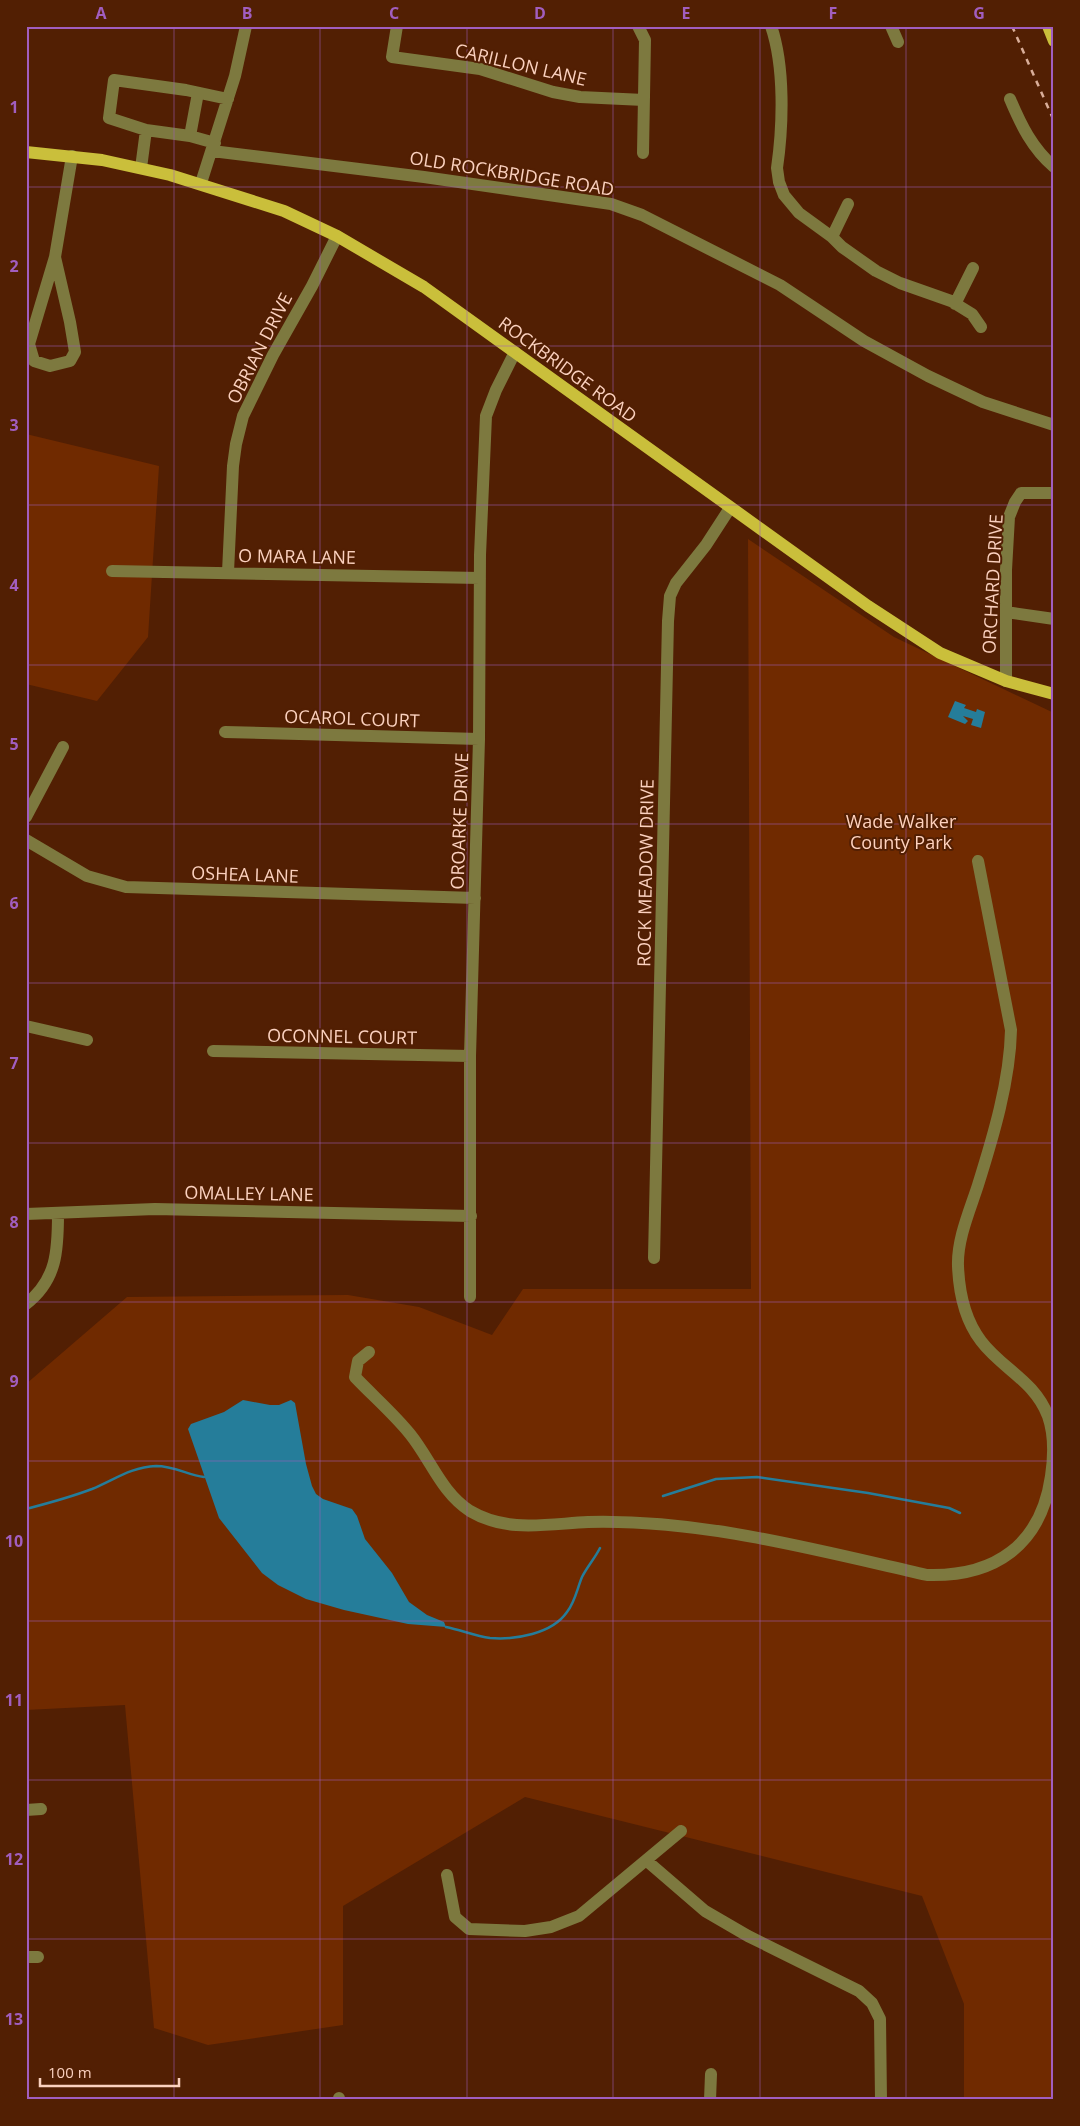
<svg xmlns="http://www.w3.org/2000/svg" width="1080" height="2126" viewBox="0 0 1080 2126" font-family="'Open Sans',sans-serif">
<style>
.green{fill:#702a00}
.water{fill:#257d9a}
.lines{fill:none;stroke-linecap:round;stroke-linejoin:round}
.stream{stroke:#257d9a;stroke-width:2.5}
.minor{stroke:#7d793f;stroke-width:12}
.major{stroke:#cabf3b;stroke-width:12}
.rail{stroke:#d9ae9a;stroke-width:2.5;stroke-dasharray:6 6;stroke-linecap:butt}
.grid{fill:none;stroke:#a15ebf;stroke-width:1;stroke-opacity:0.55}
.labels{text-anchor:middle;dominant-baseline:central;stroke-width:4;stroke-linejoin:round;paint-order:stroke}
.street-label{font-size:18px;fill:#fbd1bf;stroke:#521f03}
.park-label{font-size:18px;fill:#ffd2be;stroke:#521f03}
.neatline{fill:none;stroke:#a15ebf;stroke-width:2}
.grid-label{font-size:16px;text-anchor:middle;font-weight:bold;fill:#a15ebf}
</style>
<rect width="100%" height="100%" fill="#521f03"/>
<path class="green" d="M26 434 159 466 148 637 97 701 26 684Z
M748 539 894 637 1054 713V2100H964V2004L922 1896 525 1797 343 1906V2025L208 2045 154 2028 125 1705 26 1710V1384L127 1297 348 1295 419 1307 492 1335 523 1289H751Z"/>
<path class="water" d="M955 701 966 705 964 708 976 712 977 709 985 712 981 728 971 725 973 719 963 716 968 721 965 724 948 717Z
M243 1400 270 1405H279L291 1400 295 1403 306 1464 312 1486 316 1494 323 1499 352 1509 357 1516 365 1539 392 1573 409 1602 427 1615 444 1622 446 1627 408 1624 344 1610 306 1599 278 1585 262 1573 219 1518 188 1429 191 1424 224 1412Z"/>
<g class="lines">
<path class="stream" d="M663 1496 716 1479 757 1477 868 1493 949 1508 960 1513
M26 1509C49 1503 71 1497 92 1489 114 1480 131 1467 156 1466 174 1466 188 1475 204 1477
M446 1627C461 1630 475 1636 490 1638 515 1640 552 1634 567 1612 575 1602 577 1589 582 1577 587 1567 595 1558 600 1548"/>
<path class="minor" d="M397 26 392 57 480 69 553 92 580 97 644 100
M638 26 645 40 643 153
M771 26C785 67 783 126 777 168L779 182 784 195 799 213 832 237 842 247 876 271 900 283 951 301 972 314 981 327
M891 26 898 42
M198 93 190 136 215 143
M1010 99C1021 125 1032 148 1054 167
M190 136 146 130 109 118 114 80 186 90 228 99
M212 151 424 177 611 204 642 215 780 285 864 341 928 376 983 402 1054 425
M141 168 146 130
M201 183 235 76 246 26
M832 237 848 204
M55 257 70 322 75 352 70 361 50 366 34 361 29 344 55 257 72 156
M955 304 973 268
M112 571 480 578
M228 572 233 466 236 444 243 416 273 355 312 286 337 236
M1006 612 1054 619
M1006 681V570L1009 517 1015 502 1021 493H1054
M225 732 479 739
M26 817 63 747
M26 840 87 876 126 887 475 898
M26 1026 87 1040
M213 1051 470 1056
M26 1214 155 1209 471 1216
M654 1258 668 621 670 596 676 583 706 545 730 508
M470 1297V1056L479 739 480 555 486 416 496 390 515 352
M26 1304C57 1280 58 1250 58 1214
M369 1352 358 1361 355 1377C373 1396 394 1414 410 1434 431 1460 441 1492 470 1511 507 1533 547 1524 588 1522 703 1519 816 1550 927 1575 995 1577 1041 1545 1051 1476 1054 1456 1055 1436 1048 1416 1034 1380 1002 1369 981 1341 965 1320 959 1292 958 1266 957 1239 970 1210 978 1185 993 1137 1010 1081 1011 1030L978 861
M26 1810 41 1809
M647 1861 705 1911 748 1936 859 1991 872 2003 880 2019 881 2100
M447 1875 455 1917 469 1929 525 1931 551 1927 579 1916 681 1831
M26 1957H38
M339 2098V2100
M710 2100 711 2074"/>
<path class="major" d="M1048 26 1054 41
M26 152 102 160 170 175 284 211 337 236 424 287 868 606 940 653 1006 681 1054 694"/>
<path class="rail" d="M1012 26 1054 121"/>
</g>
<path class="grid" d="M174 26V2100M320 26V2100M467 26V2100M613 26V2100M760 26V2100M906 26V2100M26 187H1054M26 346H1054M26 505H1054M26 665H1054M26 824H1054M26 983H1054M26 1143H1054M26 1302H1054M26 1461H1054M26 1621H1054M26 1780H1054M26 1939H1054"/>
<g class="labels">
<g class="street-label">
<text transform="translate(521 64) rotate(13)">CARILLON LANE</text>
<text transform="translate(512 173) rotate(9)">OLD ROCKBRIDGE ROAD</text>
<text transform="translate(259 348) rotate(-63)">OBRIAN DRIVE</text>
<text transform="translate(568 369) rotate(36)">ROCKBRIDGE ROAD</text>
<text transform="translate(297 556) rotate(1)">O MARA LANE</text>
<text transform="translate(992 584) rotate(-87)">ORCHARD DRIVE</text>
<text transform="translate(352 718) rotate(2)">OCAROL COURT</text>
<text transform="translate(459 821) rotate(-88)">OROARKE DRIVE</text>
<text transform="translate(645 873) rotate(-89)">ROCK MEADOW DRIVE</text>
<text transform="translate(245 874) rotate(2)">OSHEA LANE</text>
<text transform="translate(342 1036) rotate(1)">OCONNEL COURT</text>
<text transform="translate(249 1193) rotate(1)">OMALLEY LANE</text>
</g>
<g class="park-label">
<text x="901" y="821">Wade Walker<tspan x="901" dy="21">County Park</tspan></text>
</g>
</g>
<rect width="1080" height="2126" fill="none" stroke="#521f03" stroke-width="55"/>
<path d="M40 2078v8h139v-8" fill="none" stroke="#fbd1bf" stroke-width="2.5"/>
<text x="48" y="2078" font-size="15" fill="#fbd1bf" stroke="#521f03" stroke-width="4" paint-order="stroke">100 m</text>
<rect x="28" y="28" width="1024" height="2070" class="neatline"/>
<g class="grid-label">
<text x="101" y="19">A</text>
<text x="247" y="19">B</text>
<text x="394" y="19">C</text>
<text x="540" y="19">D</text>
<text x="686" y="19">E</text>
<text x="833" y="19">F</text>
<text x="979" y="19">G</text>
<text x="14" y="113">1</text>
<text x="14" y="272">2</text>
<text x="14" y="431">3</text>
<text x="14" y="591">4</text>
<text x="14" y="750">5</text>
<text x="14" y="909">6</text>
<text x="14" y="1069">7</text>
<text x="14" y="1228">8</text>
<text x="14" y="1387">9</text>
<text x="14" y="1547">10</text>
<text x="14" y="1706">11</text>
<text x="14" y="1865">12</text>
<text x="14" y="2025">13</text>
</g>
</svg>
